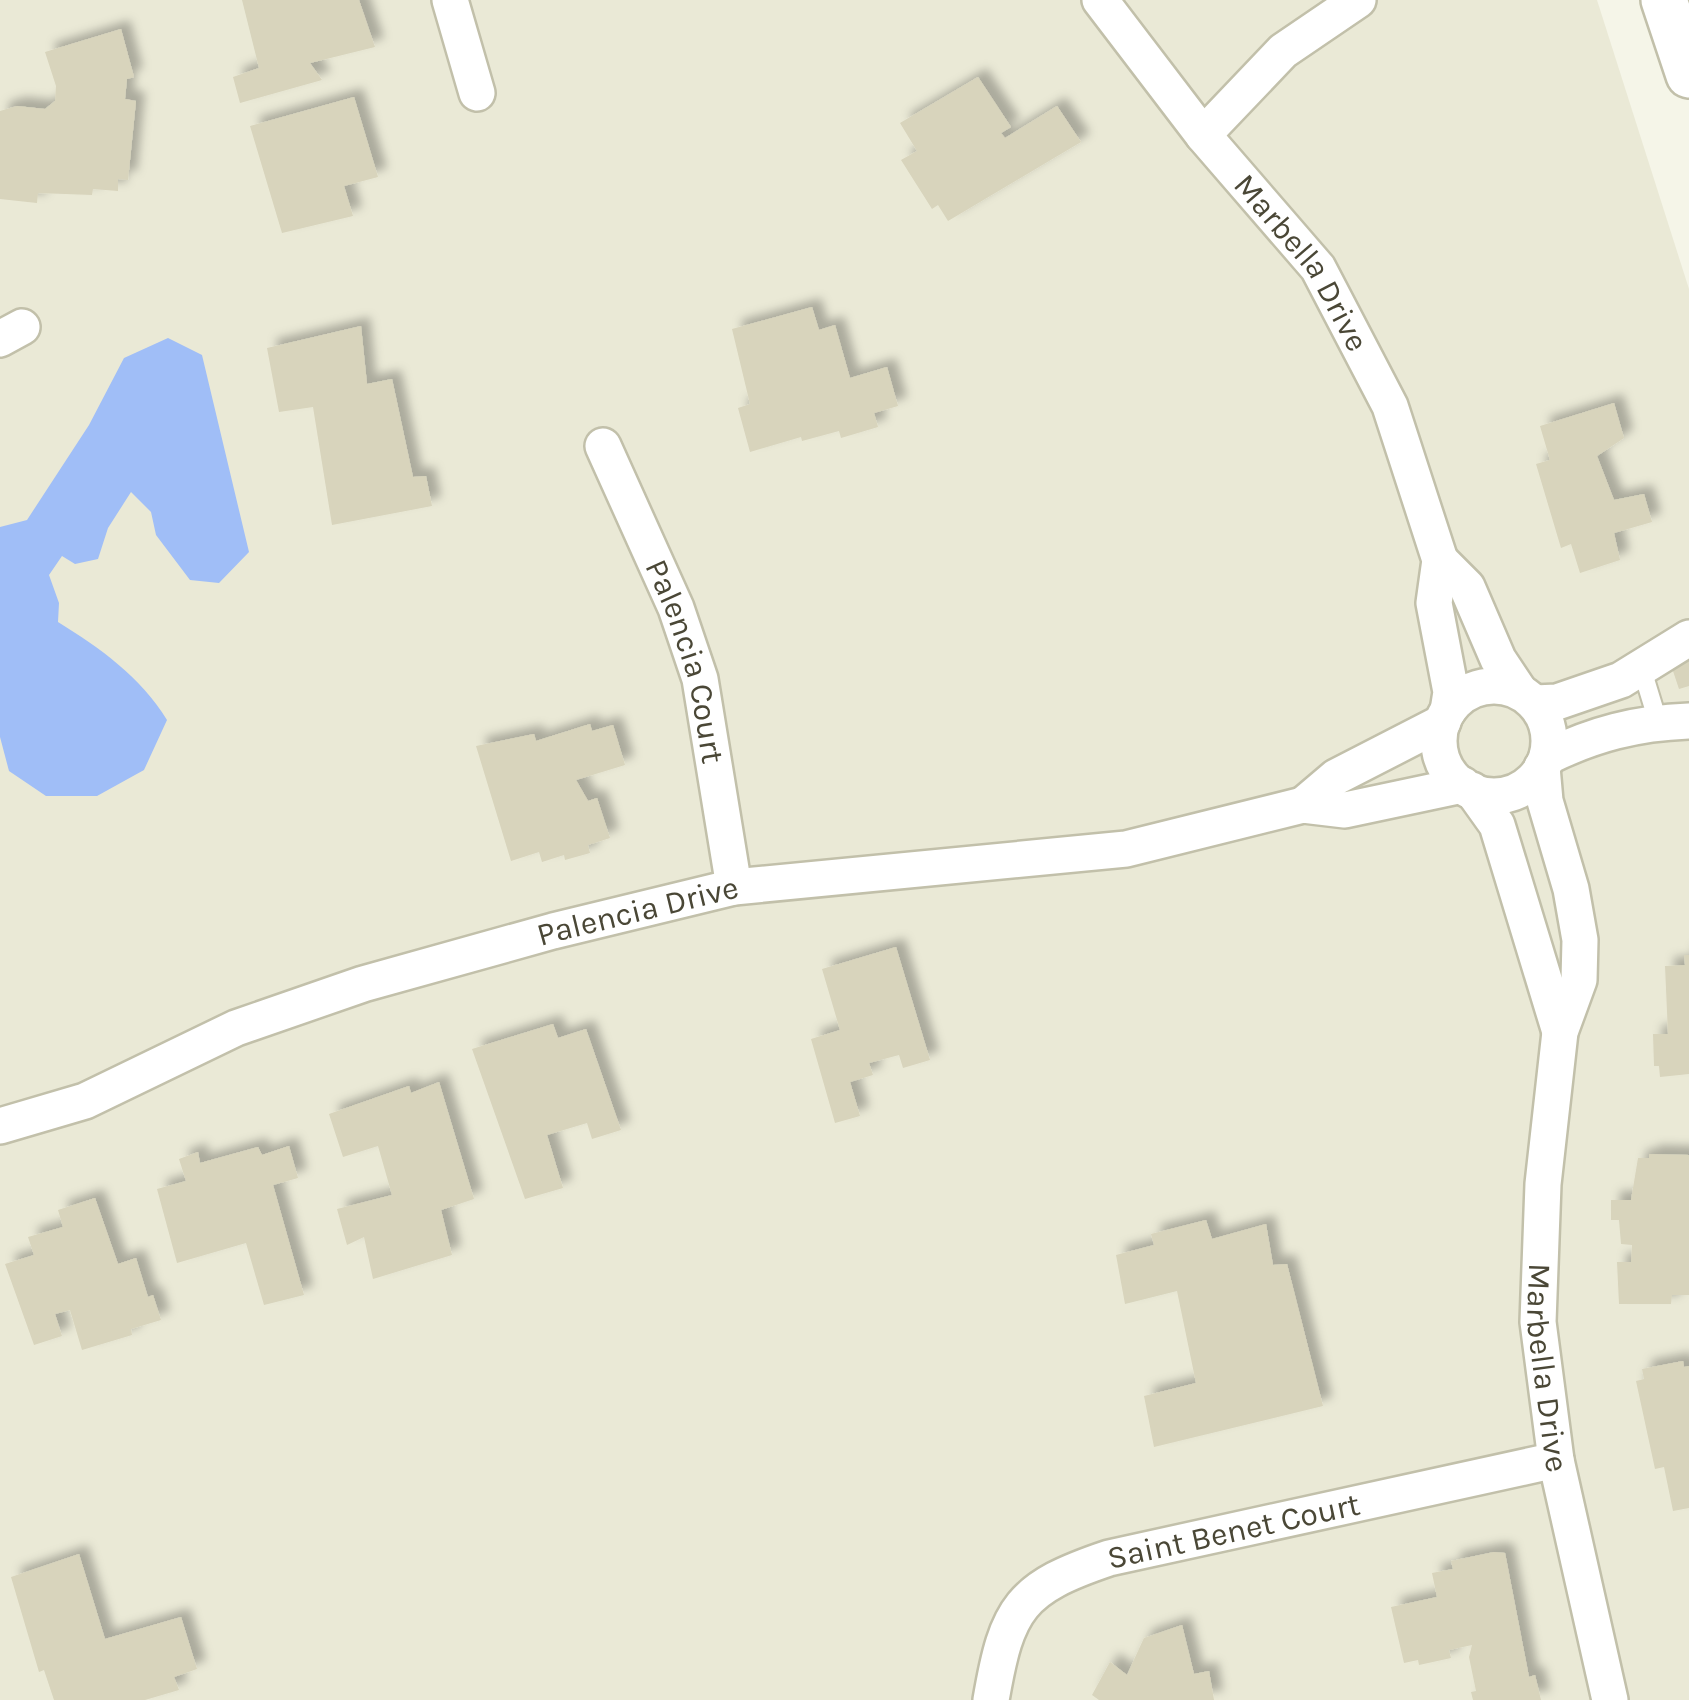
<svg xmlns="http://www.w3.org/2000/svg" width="1689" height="1700" viewBox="0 0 1689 1700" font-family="Karla,sans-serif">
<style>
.residential{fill:#eae9d6}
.water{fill:#a0bef7}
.building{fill:#d8d4bc;filter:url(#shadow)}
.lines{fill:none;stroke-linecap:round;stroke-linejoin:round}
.service-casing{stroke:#c2c0aa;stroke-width:22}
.minor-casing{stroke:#c2c0aa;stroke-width:40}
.tertiary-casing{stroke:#c2c0aa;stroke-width:50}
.service{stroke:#fff;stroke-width:18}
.minor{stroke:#fff;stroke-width:35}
.tertiary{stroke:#fff;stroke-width:45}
.labels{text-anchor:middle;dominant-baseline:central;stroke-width:8;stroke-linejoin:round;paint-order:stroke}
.street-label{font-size:32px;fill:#4a4736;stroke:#fff}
</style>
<defs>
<filter id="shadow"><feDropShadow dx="9" dy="-9" stdDeviation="5" flood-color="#0004"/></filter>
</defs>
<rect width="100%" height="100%" fill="#f5f5e8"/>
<path class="residential" d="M0 0H1597L1689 289V1700H0Z"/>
<path class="water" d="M168 338 202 355 249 552 219 583 190 580 156 535 151 512 131 492 108 528 98 559 75 564 62 556 49 575 59 603 58 622C100 648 141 677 167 720L144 770 97 796H46L9 771 0 737V527L27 520 89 425 124 358Z"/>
<path class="building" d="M242 0H359L375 47 310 63 322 80 240 103 233 77 259 68Z
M121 29 134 77 127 79 125 99 136 101 128 180 118 179V191L93 189 92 195 38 193 37 203 0 199V111L17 106 45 109 55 101 56 86 45 52Z
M978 77 1011 127 1001 133 1005 138 1057 106 1081 142 948 221 938 205 932 209 901 160 917 151 900 123Z
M354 97 378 177 344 186 353 216 282 233 250 126Z
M812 307 819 330 835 325 850 378 887 367 898 406 874 413 878 427 841 438 839 431 802 441 801 437 750 452 738 408 750 404 732 329Z
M361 326 367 384 392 379 413 477 426 476 432 506 332 525 313 407 279 412 267 348Z
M1614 403 1624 438 1597 456 1614 500 1644 494 1652 522 1614 533 1620 560 1580 573 1571 544 1561 548 1536 464 1550 460 1540 426Z
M1689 659V686L1679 689 1671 665Z
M590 724 592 731 613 725 625 765 576 780 588 801 597 798 610 838 588 845 590 853 565 860 564 855 542 862 539 852 511 861 476 746 534 734 536 741Z
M896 947 930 1060 903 1068 899 1055 869 1063 873 1075 850 1082 860 1116 835 1123 811 1039 840 1030 822 969Z
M1684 955H1689V1074L1660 1077 1659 1066H1654L1653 1034H1668L1665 966 1685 965Z
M553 1024 558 1038 586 1029 621 1130 592 1139 587 1123 547 1135 563 1188 525 1199 472 1049Z
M439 1082 474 1199 441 1210 452 1255 373 1279 364 1237 347 1245 337 1209 392 1195 378 1146 343 1157 329 1114 409 1086 411 1093Z
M289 1146 298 1178 273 1185 304 1295 264 1305 246 1243 177 1263 157 1189 186 1181 179 1159 198 1152 200 1163 258 1147 262 1155Z
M1649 1154 1689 1155V1295H1672L1671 1304H1619L1617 1262H1631L1632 1245 1621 1244 1619 1220H1611V1200H1631L1638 1158H1649Z
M95 1198 118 1264 136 1258 148 1297 153 1295 161 1320 131 1329 132 1335 82 1350 70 1310 55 1314 62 1336 34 1345 5 1264 34 1255 28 1237 63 1227 58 1210Z
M1206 1220 1212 1239 1266 1224 1273 1265 1287 1264 1323 1406 1154 1447 1144 1396 1196 1383 1177 1291 1125 1304 1116 1255 1154 1245 1151 1234Z
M1683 1361 1684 1367 1689 1366V1508L1673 1511 1664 1467 1655 1469 1636 1381 1644 1379 1642 1369Z
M1494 1552 1505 1553 1529 1677 1535 1675 1541 1700H1473L1471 1692 1476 1691 1469 1657 1472 1645 1449 1650 1451 1658 1419 1665 1418 1660 1404 1663 1391 1607 1437 1597 1432 1573 1453 1569 1451 1561Z
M79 1554 105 1639 181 1617 197 1669 174 1677 179 1690 145 1700H54L44 1670 39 1672 11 1577Z
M1182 1625 1194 1674 1209 1671 1214 1700H1099L1092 1695 1110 1662 1127 1675 1144 1638Z"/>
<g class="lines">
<defs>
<path id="service" d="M1641 666 1658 722"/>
<g id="minor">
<path d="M450 0 477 93"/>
<path id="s1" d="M1100 0 1203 135 1318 268 1390 406 1440 560 1434 603 1451 692 1448 711"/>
<path d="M1203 135 1283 51 1358 0"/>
<path d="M0 339 22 327"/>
<path id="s2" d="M603 446 676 608 700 679 734 887"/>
<path d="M1440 560 1467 587 1498 659 1520 692"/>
<circle cx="1494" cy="741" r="55"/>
<path d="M1535 703 1557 702 1621 680 1689 638"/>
<path d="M1547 757C1594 734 1636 723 1689 721"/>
<path id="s3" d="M1542 767 1545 801 1571 889 1580 940 1579 980 1560 1032 1543 1184 1538 1322 1556 1460 1610 1700"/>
<path d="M1472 790 1497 825 1560 1032"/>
<path d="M1303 805 1336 777 1443 722"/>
<path id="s4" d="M0 1126 85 1101 236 1028 363 984 553 931 734 887 1126 849 1303 805 1345 810 1463 785"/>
<path id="s5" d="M991 1700C1007 1607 1020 1588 1109 1558L1556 1460"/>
</g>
<path id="tertiary" d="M1664 0 1689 75"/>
</defs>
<use href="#service" class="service-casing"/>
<use href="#minor" class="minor-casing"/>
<use href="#tertiary" class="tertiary-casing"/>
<use href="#service" class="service"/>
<use href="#minor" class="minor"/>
<use href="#tertiary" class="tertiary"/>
</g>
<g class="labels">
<g class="street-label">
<text stroke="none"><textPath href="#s1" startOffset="332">Marbella Drive</textPath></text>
<text stroke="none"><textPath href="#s2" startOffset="232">Palencia Court</textPath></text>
<text stroke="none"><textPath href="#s4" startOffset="675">Palencia Drive</textPath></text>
<text stroke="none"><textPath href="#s3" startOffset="610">Marbella Drive</textPath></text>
<text stroke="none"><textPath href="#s5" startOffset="328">Saint Benet Court</textPath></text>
</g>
</g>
</svg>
